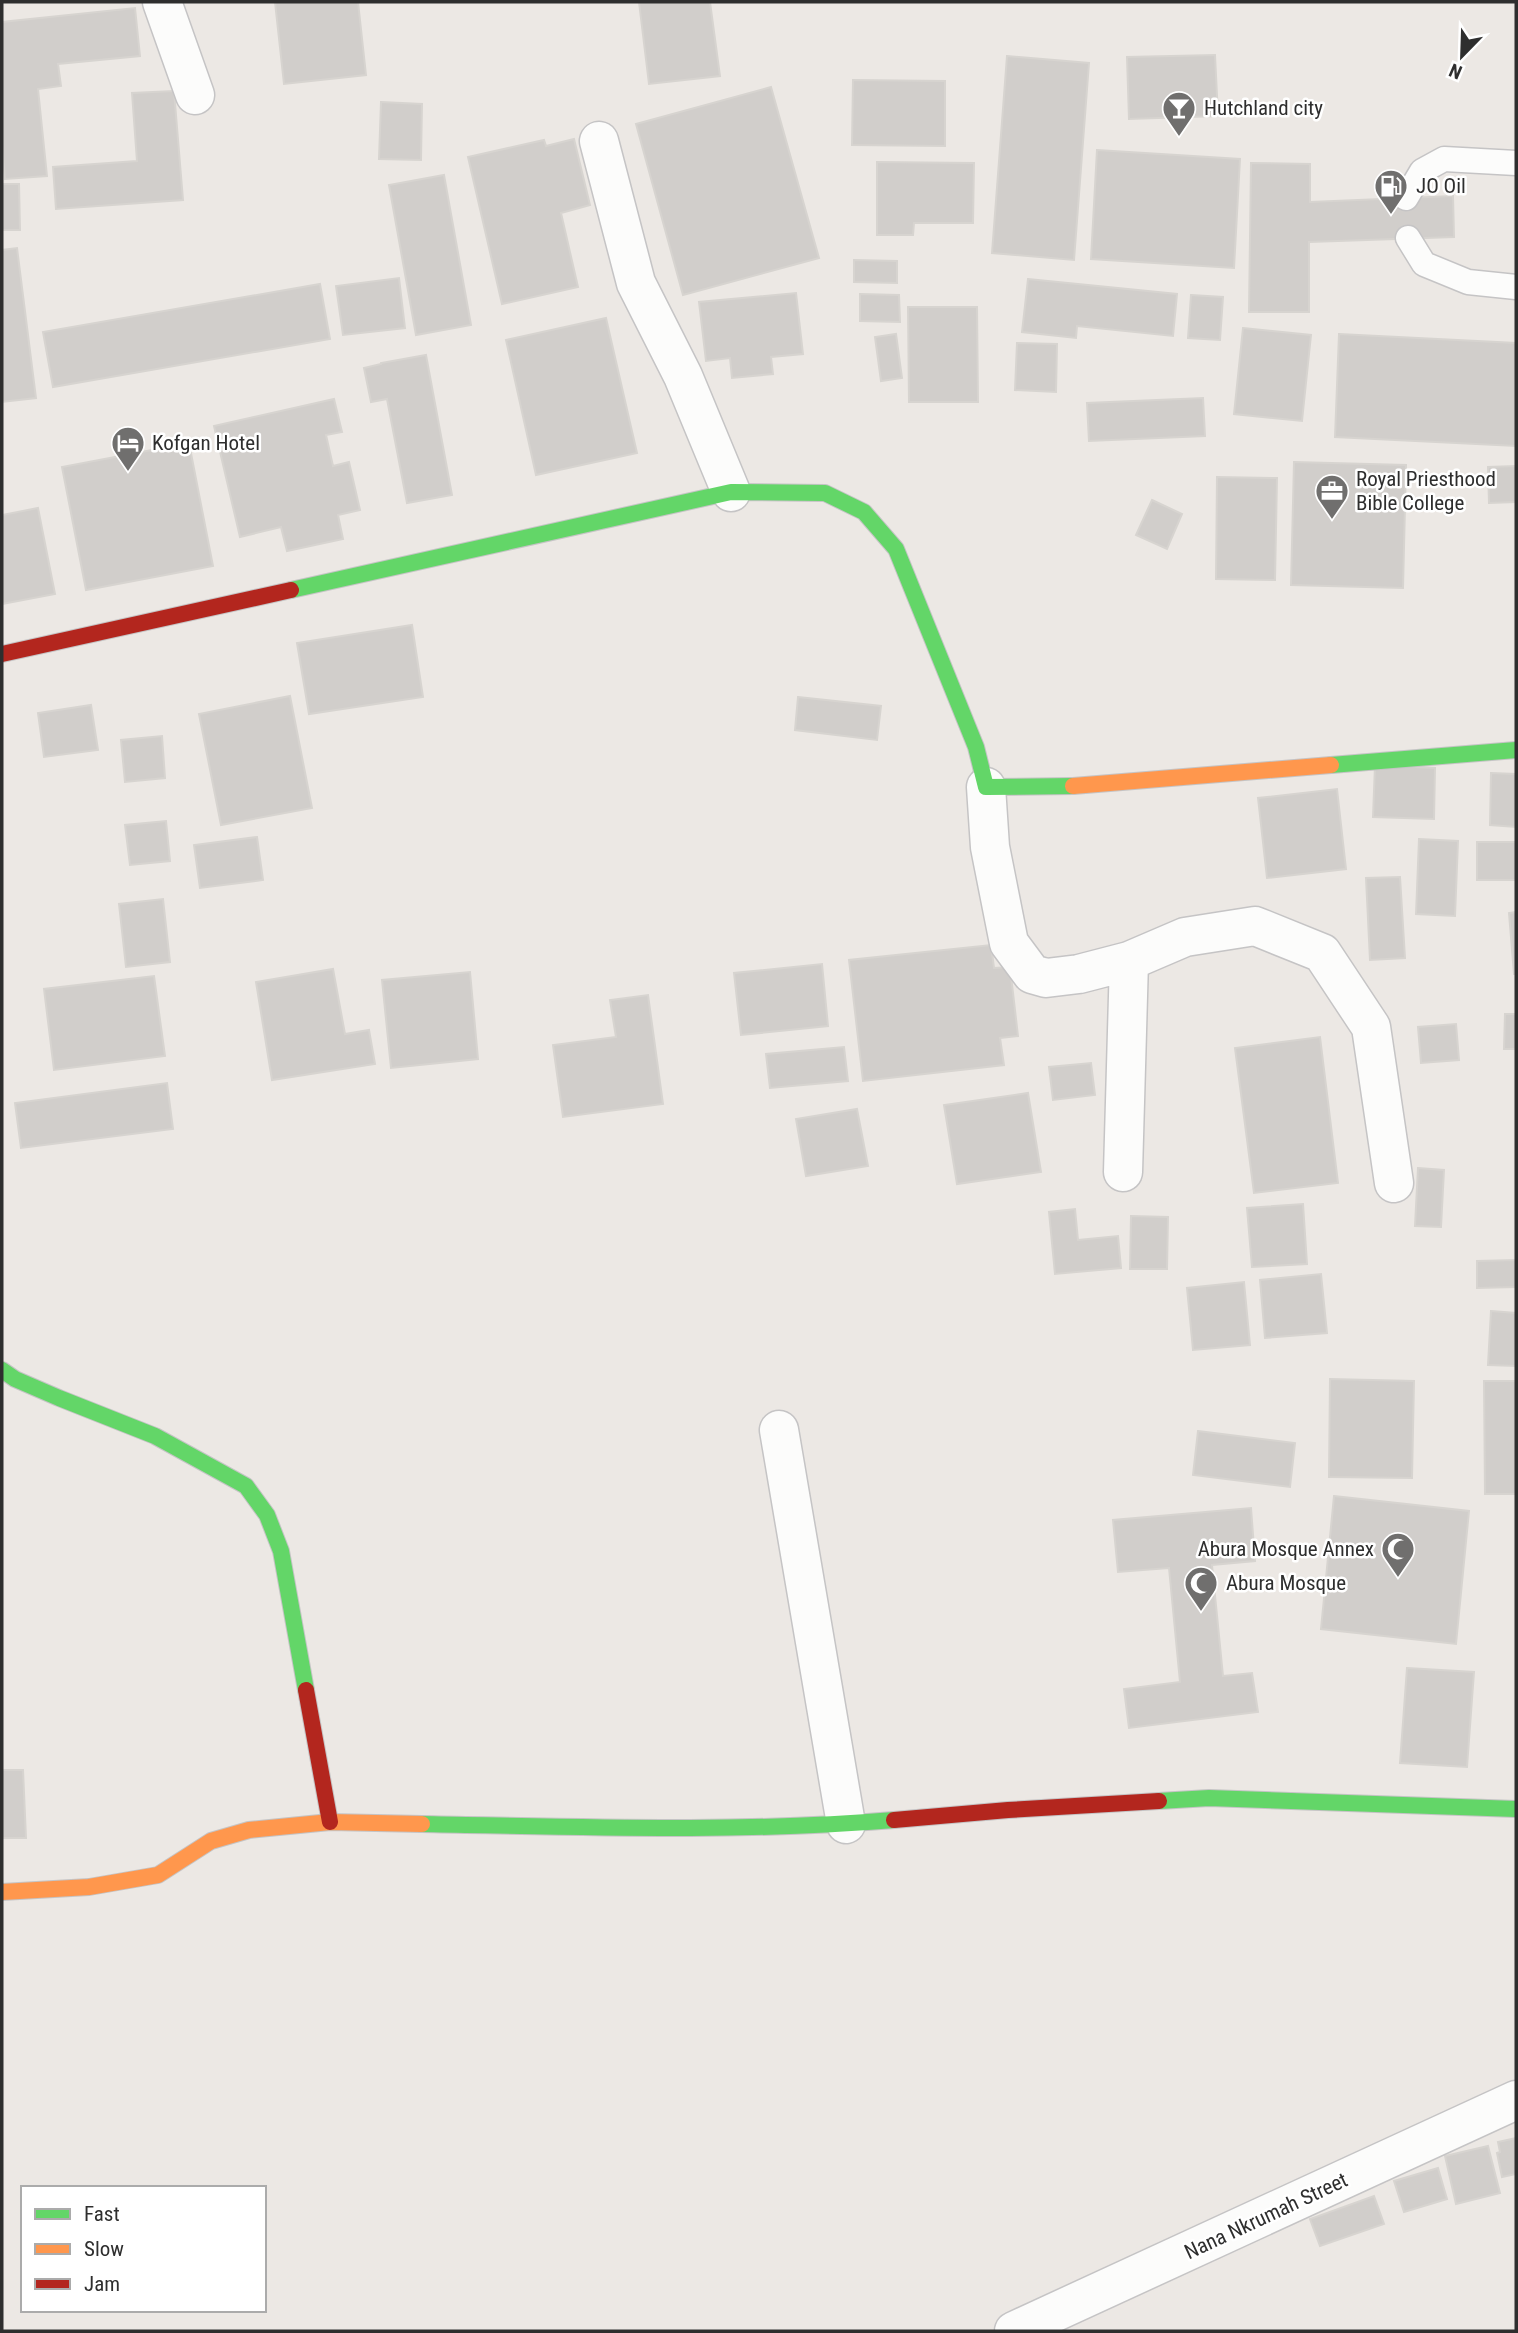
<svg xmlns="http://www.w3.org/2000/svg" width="1518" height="2333" viewBox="0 0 1518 2333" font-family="'Roboto Condensed',sans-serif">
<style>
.building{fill:#d1cecb;stroke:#d7d4d0;stroke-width:2}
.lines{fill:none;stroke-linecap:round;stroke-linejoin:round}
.lane-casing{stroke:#c5c4c5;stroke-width:27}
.street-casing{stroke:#c5c4c5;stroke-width:41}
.fast-casing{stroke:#c5c4c5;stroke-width:18}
.slow-casing{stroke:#c5c4c5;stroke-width:18}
.jam-casing{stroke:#c5c4c5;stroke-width:18}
.lane{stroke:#fcfcfb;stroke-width:24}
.street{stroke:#fcfcfb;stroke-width:38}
.fast{stroke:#63d668;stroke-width:16}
.slow{stroke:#ff974d;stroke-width:16}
.jam{stroke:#b3261e;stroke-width:16}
.labels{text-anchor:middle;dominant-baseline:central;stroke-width:5;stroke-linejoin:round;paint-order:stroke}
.poi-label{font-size:21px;fill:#2e2e2e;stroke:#fff;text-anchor:start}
.street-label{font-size:21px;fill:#2e2e2e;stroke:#fff}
</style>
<rect width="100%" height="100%" fill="#ece8e4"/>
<path class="building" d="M275 2H358L366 75 284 84Z
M639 2H710L720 76 649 84Z
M135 8 140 56 58 64 61 86 38 89 47 176 5 179 2 145V22Z
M1215 55 1218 116 1129 119 1127 57Z
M1007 56 1089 63 1074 260 992 253Z
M853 80 945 81V146L852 145Z
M771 87 819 258 683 295 636 124Z
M174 91 183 200 56 209 53 167 137 161 132 93Z
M381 102 422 104 421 160 379 159Z
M574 139 590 205 561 213 578 287 502 304 468 157 544 140 546 146Z
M1097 150 1240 159 1234 268 1091 259Z
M877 162 974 163 973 223H914L913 235H877Z
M1251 163 1310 164V202L1453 196 1454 237 1309 242V312H1249Z
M444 175 471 325 416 335 389 185Z
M2 184H19L20 230H2Z
M17 248 36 398 2 402V250Z
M854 260 897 261V283L854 282Z
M399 278 405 328 343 335 336 286Z
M1028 279 1177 294 1173 336 1077 326 1076 338 1022 332Z
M320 284 330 339 53 387 43 332Z
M796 293 803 354 771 357 773 374 732 378 730 358 706 361 699 302Z
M860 294 899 295 900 322 860 321Z
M1191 295 1223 297 1220 340 1188 338Z
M908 307H977L978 402H909Z
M606 318 637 453 536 475 506 340Z
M1243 328 1311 335 1302 421 1234 414Z
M896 334 902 378 881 381 875 337Z
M1339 334 1516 343V446L1335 437Z
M1017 343 1057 344 1056 392 1015 390Z
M426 355 452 495 407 503 387 399 371 402 364 368 381 364V363Z
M1203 398 1205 436 1089 441 1087 403Z
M334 399 342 432 326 435 333 466 349 462 360 510 338 515 343 539 287 551 281 527 240 537 214 426Z
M189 443 213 566 86 590 62 467Z
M1294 462 1406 465 1403 588 1291 585Z
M1516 466V502L1489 503 1488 467Z
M1217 477 1277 478 1275 580 1216 579Z
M1152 500 1182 514 1167 549 1136 535Z
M38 508 55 594 2 604V515Z
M412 625 423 697 309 714 297 643Z
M290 696 312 808 221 825 199 714Z
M798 697 881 706 877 740 795 730Z
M91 705 98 750 44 757 38 713Z
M162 736 165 778 125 782 121 740Z
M1375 765 1435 768 1434 819 1373 817Z
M1491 773 1516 774V827L1490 825Z
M1337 789 1346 869 1267 878 1258 798Z
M166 821 170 861 130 865 125 825Z
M257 837 263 880 200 888 194 845Z
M1419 839 1458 841 1455 916 1416 914Z
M1477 842H1516V880H1477Z
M1400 877 1405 958 1370 960 1366 878Z
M163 899 170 962 126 967 119 904Z
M1516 912V974H1514L1509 913Z
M991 945 994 968 1010 967 1018 1036 1000 1038 1004 1065 863 1081 849 960Z
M822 964 828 1026 741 1035 734 973Z
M333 969 345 1034 369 1030 375 1064 272 1080 256 982Z
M470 972 478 1059 391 1068 382 980Z
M154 976 165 1056 54 1070 44 989Z
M648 995 663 1104 563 1117 553 1045 616 1037 610 1000Z
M1505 1014H1516V1049H1504Z
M1456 1024 1459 1060 1421 1063 1418 1027Z
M1320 1037 1338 1183 1254 1193 1235 1048Z
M844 1047 848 1081 770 1088 766 1054Z
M1091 1063 1095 1095 1053 1100 1049 1067Z
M167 1083 173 1129 21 1148 15 1103Z
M1028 1093 1041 1172 957 1184 944 1105Z
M857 1109 868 1166 806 1176 796 1119Z
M1418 1168 1444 1170 1441 1227 1415 1226Z
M1303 1204 1307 1264 1252 1267 1247 1208Z
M1075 1209 1078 1240 1118 1236 1121 1268 1055 1274 1049 1212Z
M1131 1216 1168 1217 1167 1269H1130Z
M1516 1260V1287L1477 1288V1261Z
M1321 1274 1327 1333 1265 1338 1260 1280Z
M1244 1282 1250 1345 1193 1350 1187 1288Z
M1491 1311 1516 1313V1366L1488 1365Z
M1330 1379 1414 1381 1412 1478 1329 1477Z
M1484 1381H1516V1494H1485Z
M1198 1431 1295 1443 1290 1487 1193 1475Z
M1334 1496 1469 1511 1456 1644 1321 1629Z
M1251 1508 1255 1561 1212 1565 1223 1676 1252 1673 1258 1712 1129 1728 1124 1689 1180 1682 1169 1568 1118 1572 1113 1520Z
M1407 1668 1474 1672 1467 1767 1400 1763Z
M2 1770H23L26 1838H2Z
M1516 2138V2174L1502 2177 1497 2153 1500 2152 1498 2142Z
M1488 2146 1500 2193 1456 2204 1445 2156Z
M1438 2168 1447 2199 1404 2212 1394 2181Z
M1374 2196 1384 2224 1320 2246 1310 2219Z"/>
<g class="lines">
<defs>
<path id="lane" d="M1406 198 1422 171 1444 159 1516 163
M1408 238 1424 264 1468 282 1516 287"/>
<path id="street" d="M162 2 195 95
M599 141 636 283 683 376 731 492
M986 787 990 847 1009 943 1032 974 1046 978 1079 974 1129 961 1185 937 1255 926 1322 953 1371 1027 1394 1183
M1123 1172 1129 961
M779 1430 846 1824
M1014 2331 1516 2100"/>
<path id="fast" d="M291 590 731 492 825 493 864 512 896 549 976 747 986 787 1073 786
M1331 765 1516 750
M2 1370 15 1379 59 1398 155 1436 246 1486 267 1515 281 1551 306 1690
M1159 1801 1209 1798 1516 1809
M422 1824C579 1827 738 1833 894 1820"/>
<path id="slow" d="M1073 786 1331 765
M2 1892 89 1887 158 1875 211 1841 249 1830 330 1822 422 1824"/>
<path id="jam" d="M2 654 291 590
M306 1690 330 1822
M894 1820 1008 1810 1159 1801"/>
</defs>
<use href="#lane" class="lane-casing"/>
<use href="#street" class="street-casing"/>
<use href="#fast" class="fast-casing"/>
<use href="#slow" class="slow-casing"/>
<use href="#jam" class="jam-casing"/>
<use href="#lane" class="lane"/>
<use href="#street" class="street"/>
<use href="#fast" class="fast"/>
<use href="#slow" class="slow"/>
<use href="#jam" class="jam"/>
</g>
<defs>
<symbol id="bar-pin" viewBox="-11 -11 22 30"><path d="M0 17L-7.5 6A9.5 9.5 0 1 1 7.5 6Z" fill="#706f6e" stroke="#fff"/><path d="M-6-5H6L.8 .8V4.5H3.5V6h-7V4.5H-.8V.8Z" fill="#fff"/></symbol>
<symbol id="fuel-pin" viewBox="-11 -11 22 30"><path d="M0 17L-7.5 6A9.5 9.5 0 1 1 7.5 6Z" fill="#706f6e" stroke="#fff"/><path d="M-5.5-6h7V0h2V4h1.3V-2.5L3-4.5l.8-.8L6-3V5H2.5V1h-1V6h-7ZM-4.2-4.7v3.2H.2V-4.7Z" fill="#fff"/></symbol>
<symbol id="hotel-pin" viewBox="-11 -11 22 30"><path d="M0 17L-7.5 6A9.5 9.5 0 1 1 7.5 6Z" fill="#706f6e" stroke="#fff"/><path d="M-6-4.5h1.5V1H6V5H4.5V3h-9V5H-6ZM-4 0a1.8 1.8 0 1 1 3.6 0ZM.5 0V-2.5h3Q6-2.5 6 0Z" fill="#fff"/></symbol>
<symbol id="office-pin" viewBox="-11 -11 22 30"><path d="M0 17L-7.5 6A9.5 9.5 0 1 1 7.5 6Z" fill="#706f6e" stroke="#fff"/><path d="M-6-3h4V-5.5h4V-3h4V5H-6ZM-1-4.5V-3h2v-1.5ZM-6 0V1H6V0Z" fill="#fff"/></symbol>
<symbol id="mosque-pin" viewBox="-11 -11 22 30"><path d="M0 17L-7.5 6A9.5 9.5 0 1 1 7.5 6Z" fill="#706f6e" stroke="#fff"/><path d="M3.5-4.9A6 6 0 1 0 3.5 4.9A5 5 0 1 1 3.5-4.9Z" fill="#fff"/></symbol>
</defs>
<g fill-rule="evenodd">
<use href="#bar-pin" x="1160" y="89" width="38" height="52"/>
<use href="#fuel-pin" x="1372" y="167" width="38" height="52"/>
<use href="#hotel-pin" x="109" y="424" width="38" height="52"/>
<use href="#office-pin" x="1313" y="472" width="38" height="52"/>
<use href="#mosque-pin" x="1379" y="1530" width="38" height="52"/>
<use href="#mosque-pin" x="1182" y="1564" width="38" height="52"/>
</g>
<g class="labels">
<g class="poi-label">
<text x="1204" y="108">Hutchland city</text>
<text x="1416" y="186">JO Oil</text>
<text x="152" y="443">Kofgan Hotel</text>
<text x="1356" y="479">Royal Priesthood<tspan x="1356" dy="24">Bible College</tspan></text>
<text x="1374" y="1549" text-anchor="end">Abura Mosque Annex</text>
<text x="1226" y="1583">Abura Mosque</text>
</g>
<g class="street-label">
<text transform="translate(1266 2216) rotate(-25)">Nana Nkrumah Street</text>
</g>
</g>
<rect width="1518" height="2333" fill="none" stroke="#2e2e2e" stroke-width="7"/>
<rect x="21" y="2186" width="245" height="126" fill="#ffffff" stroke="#ababab" stroke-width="2"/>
<rect x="35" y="2209" width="35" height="10" fill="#63d668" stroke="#ababab" stroke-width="2"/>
<text x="84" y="2221" font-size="21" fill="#2e2e2e">Fast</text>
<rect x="35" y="2244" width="35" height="10" fill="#ff974d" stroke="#ababab" stroke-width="2"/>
<text x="84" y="2256" font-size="21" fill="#2e2e2e">Slow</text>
<rect x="35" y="2279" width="35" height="10" fill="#b3261e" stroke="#ababab" stroke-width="2"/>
<text x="84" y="2291" font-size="21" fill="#2e2e2e">Jam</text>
<g transform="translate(1462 56) rotate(203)" stroke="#ffffff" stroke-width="5" paint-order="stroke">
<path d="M0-5L12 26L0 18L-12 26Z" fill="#2e2e2e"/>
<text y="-10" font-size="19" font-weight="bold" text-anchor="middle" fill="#2e2e2e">N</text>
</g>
</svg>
